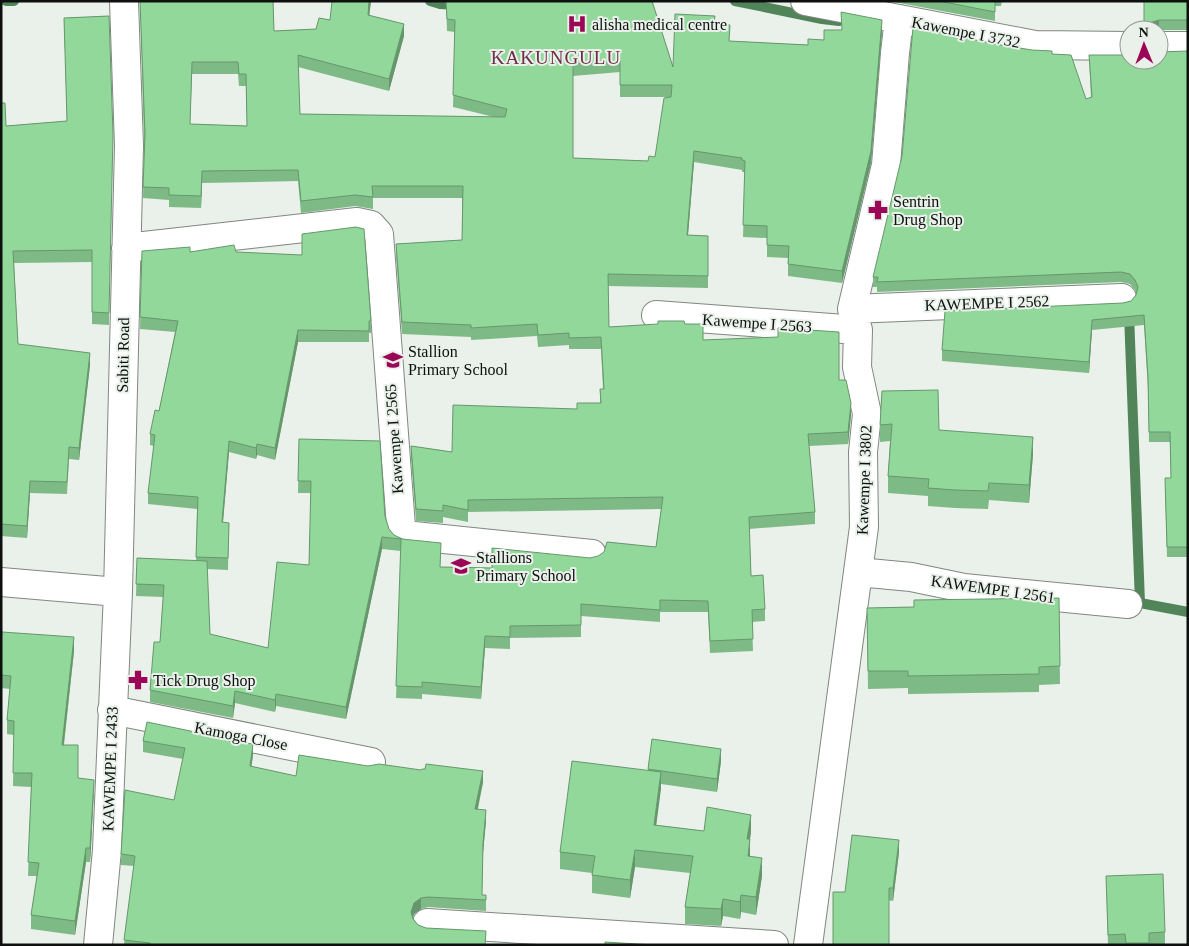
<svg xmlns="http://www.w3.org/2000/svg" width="1189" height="946" viewBox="0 0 1189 946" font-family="'Times New Roman',serif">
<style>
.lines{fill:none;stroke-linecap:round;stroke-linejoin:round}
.stream{stroke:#52845a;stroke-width:10}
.minor-casing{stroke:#808780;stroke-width:30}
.minor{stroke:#fff;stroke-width:28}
.wall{fill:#7eba85;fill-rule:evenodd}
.shaded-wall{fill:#66976c}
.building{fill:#92d89b;stroke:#66976c;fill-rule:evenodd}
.labels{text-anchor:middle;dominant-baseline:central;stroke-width:4;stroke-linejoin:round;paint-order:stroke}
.poi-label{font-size:16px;fill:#0d100e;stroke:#e9f1ea;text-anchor:start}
.street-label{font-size:16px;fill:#0d100e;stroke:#e9f1ea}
.quarter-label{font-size:19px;letter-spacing:1px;fill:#6f2c47;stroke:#e9f1ea}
</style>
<rect width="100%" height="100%" fill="#e9f1ea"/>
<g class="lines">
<path class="stream" d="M6 1H14
M430 1 440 4 459 5
M735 1 822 19 839 21
M1129 314 1140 603 1188 612"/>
<defs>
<path id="minor" d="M805 1 1035 45 1129 46
M1159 46H1188
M126 248 357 222 371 225 379 234 401 527 404 535 592 554
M852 309 1122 298
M656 315 858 330
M858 572 911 577 964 588 1128 604
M1 582 118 592 129 146 124 1
M112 710 371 762
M427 923 774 945
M98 945 107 850 118 592
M808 945 864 527 863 452 867 414 857 367 858 330 852 309 886 165 895 53 899 19"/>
</defs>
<use href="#minor" class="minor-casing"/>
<use href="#minor" class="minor"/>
</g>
<path class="wall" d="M140 1H273L274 31 316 29 330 20 371 1 369 15 404 36 389 91 298 67 300 114 494 117 453 107 455 32 447 31 446 1H652L673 67 715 23 729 41 808 45 824 40 882 32 871 163 842 283 788 276V258L767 257V238L743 237 745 172H742V170L694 162 688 235 708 236V288L608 286 609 327 685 324 703 340 839 380 851 415 848 444 809 446 815 512V524L749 529 751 576 765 609V621L752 622 753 651 710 653 708 612H660V622L581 616V637L510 638V649L485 648 481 699 422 694V699L396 698 401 551 382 549 346 719 276 706 275 712 235 703 233 718 150 702V690L160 642 163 597 136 596 137 558 196 561 197 509 148 504V493L154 446 150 445V434L159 411 175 332 140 329 142 251 236 252 371 321V333H369V342H298L275 460 257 455 256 459 229 452 223 522 229 523 228 570 207 569 210 634 268 648 309 565 311 493H298L299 439 385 516 389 529 394 535 441 554 440 567 492 568 590 558 656 547 661 509 468 512V522L443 517V523L416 521 411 458V446L452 452 577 409 600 403V389H603L601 349H569V345L538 347 537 336 471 340V337L402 334 396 255V244L462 240V198H373V209L355 206 301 213 298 181 202 183 201 208 169 207V200L143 198 144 141ZM620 72V97H671L655 157 648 161 573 158V76ZM192 74H238L239 86H246L247 126 190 124Z
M889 1H1002L1001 6H995V21Z
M1188 1V30H1144Z
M109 16V325L92 324V262L14 263 18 344 90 365 79 460 69 459 67 494 30 493 27 538 1 536V103L6 126 67 121 64 18Z
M995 44 1052 54 1086 99 1091 98 1089 55 1129 60 1188 51V557H1167L1165 488 1171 478 1170 442H1149L1148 389 1144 325 1092 330 1089 373 942 361V350L1131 301 1136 295V293L1135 290 1130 284 1121 282 877 292V287H873V277Z
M882 391 939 430 1033 454 1029 503 989 500 988 509 955 508 928 506V496L888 493V476L890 441 880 442V425Z
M1059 598 1060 684 1039 685V692L908 694V688L868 689 867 608 914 607Z
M1 643 74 651 64 745 78 778 94 794 90 862H86L75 935 31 929V915L37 876H28L31 787 13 786 14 735 7 734V720L10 689 1 688Z
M652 739 721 761 717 792 661 784 656 825 704 831 751 832 750 839V857L762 876 756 915 741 912 740 919 723 916 721 926 685 924V907L690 873 635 867 630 898 592 893V873L560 869V852L648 770Z
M143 741H229L253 755 251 767 296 776 368 766 483 782 478 809 486 821 483 853 482 895H486V911L428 907 421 909 414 914 413 918 418 925 426 928 485 945H124L134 866 121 865V854L174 800 183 759 143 752Z
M899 852 893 901 845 892Z
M1106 876 1165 932V945H1108Z"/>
<path class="shaded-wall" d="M369 1H371L368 27V15Z
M882 20V32L871 163 842 283V271Z
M1159 20V30H1145L1146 28 1152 22Z
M404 24V36L389 91V79Z
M694 151V162L687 247V235Z
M202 171V183L201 208V196Z
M1092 320V330L1089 373V362Z
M298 330V342L275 460V448Z
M90 353V365L79 460V448Z
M851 403V415L848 444V432Z
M1033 437V454L1029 503V485Z
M229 441V452L222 533V522Z
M257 444V455L256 459V448Z
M30 481V493L27 538V526Z
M382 537V549L346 719V707Z
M485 636V648L481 699V687Z
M74 637V651L62 759V745Z
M235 691V703L233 718V706Z
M276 694V706L275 712V700Z
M253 744V755L250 777V766Z
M721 749V761L717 792V779Z
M483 771V782L475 820V809Z
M661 772V789L654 842V825Z
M94 780 91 849 90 862V848Z
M486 810V821L483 853V843Z
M751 815V832L747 856V839Z
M750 839V857L748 856Z
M899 840V852L893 901V888Z
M86 848V862L75 935V921Z
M635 850V867L630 898V880Z
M762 858V876L756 915V897Z
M741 895V912L740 919V902Z
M421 898V909L414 914 411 922V912L414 903Z
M723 899V916L721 926V909Z"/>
<path class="building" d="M140 1H273L274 31 316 29 319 18 330 20 332 1H369L368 15 404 24 389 79 298 55 300 114 505 117 507 109 453 95 455 20 447 19 446 1H652L673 67 675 14 715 16 714 23 730 25 729 41 808 45V39L824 40V30H842L841 12 882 20 871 151 842 271 788 264 789 246 767 245V226L743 225 745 161 742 160V158L694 151 687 235 708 236V276L608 274 609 327 658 324V321H684L685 324H703V340L778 337V328L839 332V380H846L851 403 848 432 808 434 815 512 749 517 751 576 763 575 765 609 752 610 753 639 710 641 708 601 660 600V610L581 604V625L510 626V637L485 636 481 687 422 682V687L396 686 401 539 382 537 346 707 276 694 275 700 235 691 233 706 150 690 154 642H160L164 585 136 584 137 558 207 561 210 634 268 648 277 562 309 565 311 481H298L299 439 380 441 385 516 389 529 394 535 402 539 441 543 440 567 492 568V548L590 558 598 556 604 552 607 542 656 547 663 497 468 500V510L443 505V511L416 509 411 446 452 452 453 405 577 409V403H601L600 389H604L601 337 569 338V333L538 335 537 324 471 328V325L402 322 396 244 462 240 463 186H372L373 197 355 195 301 201 298 170 202 171 201 196 169 195V188L143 187 145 134ZM620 61V85H672L671 97 664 98 655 157 649 156 648 161 573 158V64ZM192 62H238L239 74H246L247 126 190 124Z
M939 1H995V12Z
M1144 1H1188V20H1159L1152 22 1144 30Z
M109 16 113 134 109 313 92 312V250L13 251 18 344 90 353 79 448 69 447 67 482 30 481 27 526 1 524V103H5L6 126 67 121 64 18Z
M913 27 995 44 1032 50 1052 51V54L1071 55 1086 99 1092 97 1089 55H1129V60H1159V52L1188 51V547H1167L1165 478H1171L1170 432H1149L1148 378 1144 315 1092 320 1089 362 942 350 945 311 1123 303 1131 301 1136 295 1138 287 1135 280 1130 274 1121 272 877 282 878 277H873L902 156Z
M356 227 364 229 371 321H369V331L298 330 275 448 257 444 256 448 229 441 222 522 229 523 228 558 196 557 198 497 148 493 155 435 150 434 155 410 159 411 178 321 140 317 142 251 190 247V252L234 245 236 252 302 255V234Z
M938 390 939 430 1033 437 1029 485 989 483 988 491 955 490 928 488 929 479 888 476 892 424 880 425 882 391Z
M1059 598 1060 666 1039 667V674L908 676V671H868L867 608 914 607V600Z
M2 632 74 637 62 745H78V778L94 780 90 848H86L75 921 31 915 39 863 28 862 32 773H13L14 721 7 720 11 676 1 675V643Z
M147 722 229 739V741L253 744 250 766 296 776 299 755 368 766 379 764 421 770 422 769H425L426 764 483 771 475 809 486 810 483 843 482 895H486V900L428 897 421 898 414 903 411 912 413 919 418 925 426 928 486 931 485 945H150V943L124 940 135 856 121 854 125 790 174 800 185 748 143 741Z
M652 739 721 749 717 779 648 769Z
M572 761 661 772 654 825 704 831 707 807 751 815 747 839H750L748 856 762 858 756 897 741 895 740 902 723 899 721 909 685 907 693 856 635 850 630 880 592 875 595 856 560 852Z
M852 835 899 840 893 888H889V945H833V892H845Z
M1163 874 1165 932 1149 933V943H1126L1125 934 1108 935 1106 876Z
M605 942 653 945H605Z"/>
<defs>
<symbol id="hospital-bare" viewBox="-9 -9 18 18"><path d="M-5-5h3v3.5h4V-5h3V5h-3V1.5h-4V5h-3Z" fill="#9b0756" stroke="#e9f1ea" stroke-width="2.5" paint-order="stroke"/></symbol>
<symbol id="pharmacy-bare" viewBox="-9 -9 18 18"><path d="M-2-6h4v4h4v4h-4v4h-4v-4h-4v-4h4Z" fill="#9b0756" stroke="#e9f1ea" stroke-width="2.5" paint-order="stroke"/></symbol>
<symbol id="school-bare" viewBox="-9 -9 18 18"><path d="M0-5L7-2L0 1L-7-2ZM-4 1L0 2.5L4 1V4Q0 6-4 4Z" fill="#9b0756" stroke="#e9f1ea" stroke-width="2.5" paint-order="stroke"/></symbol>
</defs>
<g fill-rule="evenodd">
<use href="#hospital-bare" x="563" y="10" width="28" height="28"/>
<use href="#pharmacy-bare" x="864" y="196" width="28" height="28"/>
<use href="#school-bare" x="379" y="346" width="28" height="28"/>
<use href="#school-bare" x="447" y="552" width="28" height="28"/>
<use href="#pharmacy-bare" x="124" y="666" width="28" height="28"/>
</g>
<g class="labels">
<g class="poi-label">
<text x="592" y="24">alisha medical centre</text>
<text x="893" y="201">Sentrin<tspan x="893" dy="18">Drug Shop</tspan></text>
<text x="408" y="351">Stallion<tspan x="408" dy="18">Primary School</tspan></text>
<text x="476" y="557">Stallions<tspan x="476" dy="18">Primary School</tspan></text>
<text x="153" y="680">Tick Drug Shop</text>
</g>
<g class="street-label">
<text transform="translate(966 32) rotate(11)">Kawempe I 3732</text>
<text transform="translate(987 303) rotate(-2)">KAWEMPE I 2562</text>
<text transform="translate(757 323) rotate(4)">Kawempe I 2563</text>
<text transform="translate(123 355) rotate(-89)">Sabiti Road</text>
<text transform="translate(394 439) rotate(-94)">Kawempe I 2565</text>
<text transform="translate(864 480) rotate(-88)">Kawempe I 3802</text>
<text transform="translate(993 589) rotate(8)">KAWEMPE I 2561</text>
<text transform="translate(241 736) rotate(11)">Kamoga Close</text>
<text transform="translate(110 769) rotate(-88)">KAWEMPE I 2433</text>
</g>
<g class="quarter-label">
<text x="556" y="57">KAKUNGULU</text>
</g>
</g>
<rect width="1189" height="946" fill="none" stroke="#0d100e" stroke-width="5"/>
<g transform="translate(1144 45) rotate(359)"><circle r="24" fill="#e9f1ea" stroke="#919792"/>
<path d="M0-4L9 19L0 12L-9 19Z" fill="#9b0756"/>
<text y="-8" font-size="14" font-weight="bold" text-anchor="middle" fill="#0d100e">N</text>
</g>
</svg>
